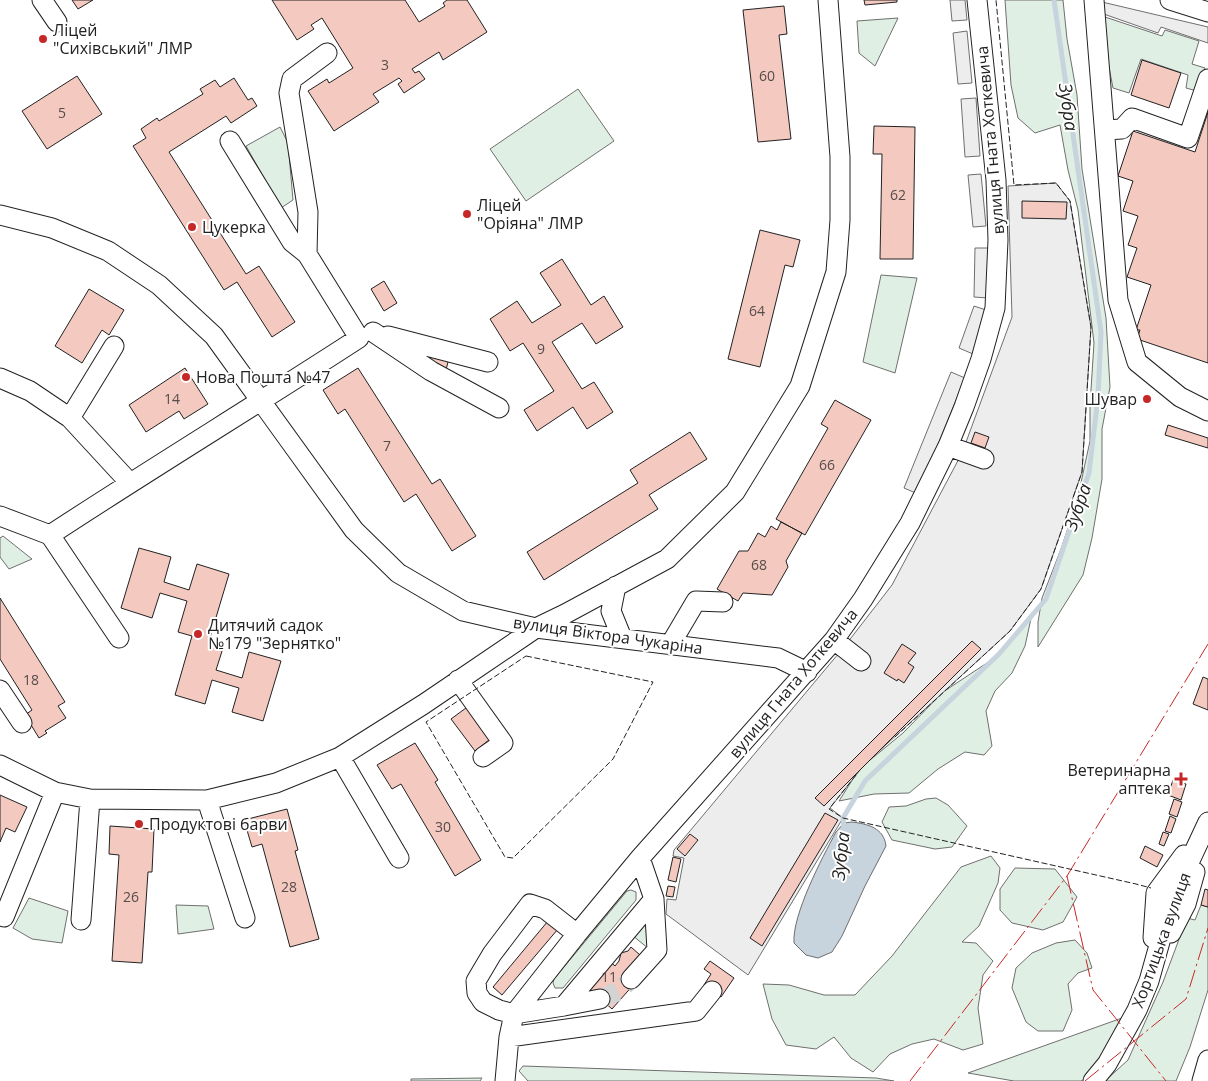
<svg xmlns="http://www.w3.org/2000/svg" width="1208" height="1081" viewBox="0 0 1208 1081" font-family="'Open Sans',sans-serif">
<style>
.green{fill:#e0efe3;stroke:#6f6f6f}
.parking{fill:#ededed;stroke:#6f6f6f}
.water{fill:#c7d3dd;stroke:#6f6f6f}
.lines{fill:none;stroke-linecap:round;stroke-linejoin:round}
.stream{stroke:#c7d3dd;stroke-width:5}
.building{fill:#f3c9c0;stroke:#222}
.minor-tunnel{stroke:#d3d3d3;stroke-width:19;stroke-dasharray:19 9;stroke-linecap:butt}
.minor-casing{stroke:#222;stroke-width:21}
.minor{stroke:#fff;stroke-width:19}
.fence{stroke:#222;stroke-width:1;stroke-dasharray:6 2.5;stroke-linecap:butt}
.power{stroke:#c62828;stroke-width:1;stroke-dasharray:18 4 2.5 4;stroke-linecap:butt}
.poi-dot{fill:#c62828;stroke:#fff;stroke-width:2}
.labels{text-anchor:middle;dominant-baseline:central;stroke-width:4;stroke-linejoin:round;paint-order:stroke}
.number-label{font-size:14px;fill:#564c4a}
.poi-label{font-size:16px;fill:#222;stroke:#fff;text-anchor:start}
.street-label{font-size:16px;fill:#222;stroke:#fff}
.water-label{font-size:18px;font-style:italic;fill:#222;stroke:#fff}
</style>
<rect width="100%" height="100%" fill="#fff"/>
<path class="green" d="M1005 0H1063L1067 39 1077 95 1082 169 1106 318 1110 387 1102 429V479L1092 538 1083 575 1038 647V622L1042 598 1061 549 1077 501 1090 441V405L1094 343 1078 210 1068 170 1060 125 1035 133 1018 118 1011 85Z
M1099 15 1162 36 1165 30 1199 41 1192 64 1205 68 1197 91 1186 88 1188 75 1141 59 1129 93 1113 88Z
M898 18 875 66 859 53 857 21Z
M578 89 614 141 526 201 490 149Z
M280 127 288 143 293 200 281 208 246 146Z
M881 275 917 278 895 373 863 362Z
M3 536 32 559 9 569 0 557V538Z
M1032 614 1025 646 1012 673 995 691 986 711 992 746 984 755 965 752 938 769 909 793 874 794 839 801 856 774 864 765 903 733 943 692 999 655Z
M936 798 948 805 967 826 952 847 935 849 892 840 882 822 889 807 906 806 926 799Z
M991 856 1000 868 998 883 979 926 962 942 976 943 993 961 983 975 978 1008 983 1044 963 1050 934 1039 912 1044 890 1054 873 1072 851 1058 834 1037 816 1049 786 1045 772 1019 763 984 789 985 824 995H855L892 956 961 867Z
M1015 868 1055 869 1077 897 1063 922 1043 930 1012 923 1000 910V889Z
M631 890 636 892V900L563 988H555L553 983 554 979 627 891Z
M29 898 68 911 62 943 32 939 13 928Z
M176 905 208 906 214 929 178 934Z
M1201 905 1208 907V990L1190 1047 1176 1081H1105L1128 1060 1163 982 1187 918 1195 920Z
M647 920 649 949 632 935Z
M1075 940 1087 953 1092 968 1078 973 1068 984 1072 1010 1063 1031H1038L1026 1022 1012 988 1016 968 1032 953 1056 943Z
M1122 1018 1125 1021 1086 1078 1081 1081H1014L968 1073Z
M523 1066 876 1078 894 1081H528L519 1071Z
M482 1078 480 1081H411V1079Z"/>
<path class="parking" d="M950 0H965L967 20 952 21Z
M1102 2 1208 27V43L1161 27 1158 33 1098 12Z
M967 31 972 83 958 84 953 33Z
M976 98 980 156 965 157 961 99Z
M981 174 986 226 973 227 968 175Z
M1056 183 1070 201 1091 327 1082 472 1041 589 1010 631 864 765 830 808 843 818 748 975 666 914 667 899 676 900 684 858 673 856 674 850 844 647 892 585 962 453 1012 317 1008 186Z
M975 248H989L988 298 974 297Z
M974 306 989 311 973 354 959 348Z
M951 372 965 378 918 494 904 488Z"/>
<path class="water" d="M852 822C868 824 884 828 886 846L865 886 842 936 832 952 818 958 806 955 794 943C792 915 822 858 836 832L844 823Z"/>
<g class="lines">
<path class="stream" d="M844 829 843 818 865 781 999 654 1046 599 1089 473 1098 397 1101 332 1054 0"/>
</g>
<path class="building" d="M72 0H93L78 9Z
M272 0H405L419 22 445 6 443 3 447 0H467L487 32 443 60 439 52 412 69 415 73 419 71 425 79 404 93 398 84 402 81 399 78 373 94 379 102 334 131 308 91 327 79 329 83 353 68 322 18 311 25 314 29 297 40Z
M864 0H897V2L865 5Z
M784 6 787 34 779 35 791 139 758 142 743 10Z
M1142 60 1181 73 1169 108 1131 95Z
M77 76 102 114 47 149 22 111Z
M234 78 248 100 252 98 257 106 231 123 226 116 169 152 246 274 259 266 295 322 272 337 237 282 224 290 133 146 146 138 141 129 157 118 159 121 203 94 200 89 215 80 220 87Z
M1208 112V363L1137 339 1140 330H1136L1151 285 1127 277 1137 248 1128 245 1138 216 1123 211 1133 181 1118 176 1133 131 1195 152Z
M874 126 915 127 913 259H880L882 154H873Z
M1022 201 1067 202 1066 219 1022 218Z
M760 230 800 240 793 267 785 265 760 367 728 359Z
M562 259 591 305 604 296 623 327 596 344 582 323 552 342 582 389 594 382 613 412 587 429 573 407 537 431 524 410 554 391 523 343 510 351 490 319 517 301 532 323 561 305 540 273Z
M384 281 397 303 384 311 371 289Z
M89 289 124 310 109 335 102 330 82 363 55 346Z
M434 353 449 358 446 370 431 365 430 359Z
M185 368 208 404 184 419 179 411 146 432 129 405Z
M358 368 432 484 440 479 476 536 452 551 416 494 404 502 345 409 338 414 323 390Z
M835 400 871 420 805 535 776 519 828 428 821 424Z
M1168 425 1208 438V448L1165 435Z
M690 432 707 459 649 495 658 509 544 580 527 552 638 483 630 470Z
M975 432 989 437 985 448 971 443Z
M781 522 802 533 786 561 788 567 772 595 743 593 738 601 717 589 739 551H748L758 533 765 537 771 526 777 530Z
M139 548 171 557 164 582 189 590 197 564 229 574 209 641 224 645 216 670 242 678 249 652 281 661 263 721 232 712 239 688 212 680 205 704 175 695 192 636 178 632 187 601 160 593 152 618 121 608Z
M0 598 65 702 58 706 66 718 45 731 47 733 39 738 25 715 32 710 0 659Z
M972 641 981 649 824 806 815 798Z
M902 644 916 653 908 663 914 667 904 683 898 679 897 681 884 673Z
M1203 677 1208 679V710L1193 704Z
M470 705 494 736 475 751 451 719Z
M415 743 438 780 435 782 481 860 455 876 401 784 392 789 377 765Z
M1173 780 1186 784 1181 800 1168 795Z
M0 795 27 807 15 832 6 828 0 842Z
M1174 799 1182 802 1177 817 1169 814Z
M287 809 298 850 295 851 319 939 290 947 262 844 252 847 244 820Z
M825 813 838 820 762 946 750 938Z
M1170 816 1176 819 1171 833 1165 831Z
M110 826 154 829 152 872H148L142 963 112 961 119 855 109 854Z
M1163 832 1169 834 1164 846 1159 844Z
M690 834 698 840 685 856 677 849Z
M1145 846 1163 855 1157 867 1140 858Z
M673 857 681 859 676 882 668 880Z
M668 886 675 887 673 897 666 896Z
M1205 889 1208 890V907L1201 905Z
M548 921 558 929 502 995 493 987Z
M631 947 640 955 635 983 612 1009 584 984 606 958 615 966 619 961 621 953 628 951Z
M710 961 734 978 721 997 704 985 711 974 704 969Z"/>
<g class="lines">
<path class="minor-tunnel" d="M600 999 619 991 631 979"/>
<defs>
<path id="minor" d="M42 0 57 22
M1094 0 1118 300 1137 362 1180 397 1208 411
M1170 0 1208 12
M1105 130 1122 129 1132 118 1188 138 1208 79
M0 215 52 228 108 251 159 285 214 336 354 530 398 573 463 611 536 628 778 658 807 672
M307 254 308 212 289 93 292 79 327 53
M373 332 431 371 499 408
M388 336 488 362
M0 378 30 391 70 418 130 483
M70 418 114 346
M948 446 984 459
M0 516 50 535C152 468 256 405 359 338L307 254 292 242 230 141
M50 535 119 638
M616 586 611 611 622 638
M834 640 861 661
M670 645 696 601 723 602
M458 680 503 743 483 757
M0 690 22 723
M340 757 399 858
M0 765 55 792 90 799 207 800 276 783 340 757 424 704 536 628 565 614 667 559 735 492 800 386 836 272 840 220V157L828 0
M207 800 245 918
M4 917 55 792
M81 920 90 799
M1171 933 1186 904 1195 872
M577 934 545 909 530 904 492 954 476 981 477 993 483 1002 499 1010 514 1014 564 1006 654 899
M1153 938 1156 893 1184 855
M631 979 657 950 654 899 640 858
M564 1006 600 999
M509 1037 696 1011 712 991
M505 1081 509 1037 514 1014 577 934 640 858 834 640 863 599 910 523 948 446 964 407 981 359 995 308 998 240 996 180 977 0
M1093 1081 1107 1064 1137 1010 1149 981 1172 899 1208 822
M1202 1081 1208 1060"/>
</defs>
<use href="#minor" class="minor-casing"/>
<use href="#minor" class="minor"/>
<path class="fence" d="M526 656 653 682 613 759 513 858 505 857 426 722Z
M895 737 1010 631 1041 589 1082 472 1091 327 1070 201 1056 183 1014 185 996 0
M856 775 829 809 843 818 1136 884 1151 888"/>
<path class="power" d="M1067 876 1093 990 1166 1081
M910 1081 1067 876 1208 644
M1085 1081 1186 999 1208 928"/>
</g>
<g class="poi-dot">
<circle cx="43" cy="39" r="5"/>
<circle cx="467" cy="214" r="5"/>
<circle cx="192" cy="227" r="5"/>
<circle cx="186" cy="377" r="5"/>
<circle cx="1147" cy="399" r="5"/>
<circle cx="198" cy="634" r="5"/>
<path d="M1178.5 771.5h5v5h5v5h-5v5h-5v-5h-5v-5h5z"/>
<circle cx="139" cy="824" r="5"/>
</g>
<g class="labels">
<g class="number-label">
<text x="385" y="64">3</text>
<text x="767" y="75">60</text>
<text x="62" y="112">5</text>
<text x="898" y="194">62</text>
<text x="757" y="310">64</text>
<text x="541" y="348">9</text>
<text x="172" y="398">14</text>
<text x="387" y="445">7</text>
<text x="827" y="464">66</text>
<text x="759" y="564">68</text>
<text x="31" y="679">18</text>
<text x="443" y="826">30</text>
<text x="289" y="886">28</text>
<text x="131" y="896">26</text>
<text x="609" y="976">11</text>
</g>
<g class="poi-label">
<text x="53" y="30">Ліцей<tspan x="53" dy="18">"Сихівський" ЛМР</tspan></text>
<text x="477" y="205">Ліцей<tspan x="477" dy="18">"Оріяна" ЛМР</tspan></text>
<text x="202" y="227">Цукерка</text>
<text x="196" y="377">Нова Пошта №47</text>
<text x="1137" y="399" text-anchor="end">Шувар</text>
<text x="208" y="625">Дитячий садок<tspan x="208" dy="18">№179 "Зернятко"</tspan></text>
<text x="1171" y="770" text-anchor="end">Ветеринарна<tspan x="1171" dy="18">аптека</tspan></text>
<text x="149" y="824">Продуктові барви</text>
</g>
<g class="street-label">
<text transform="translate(990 140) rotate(-95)">вулиця Гната Хоткевича</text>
<text transform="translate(608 635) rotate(8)">вулиця Віктора Чукаріна</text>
<text transform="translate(793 683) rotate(-50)">вулиця Гната Хоткевича</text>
<text transform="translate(1161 940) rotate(-70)">Хортицька вулиця</text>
</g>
<g class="water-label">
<text transform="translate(1069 107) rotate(82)">Зубра</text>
<text transform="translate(1077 507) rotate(-71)">Зубра</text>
<text transform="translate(840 856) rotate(-84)">Зубра</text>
</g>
</g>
</svg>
